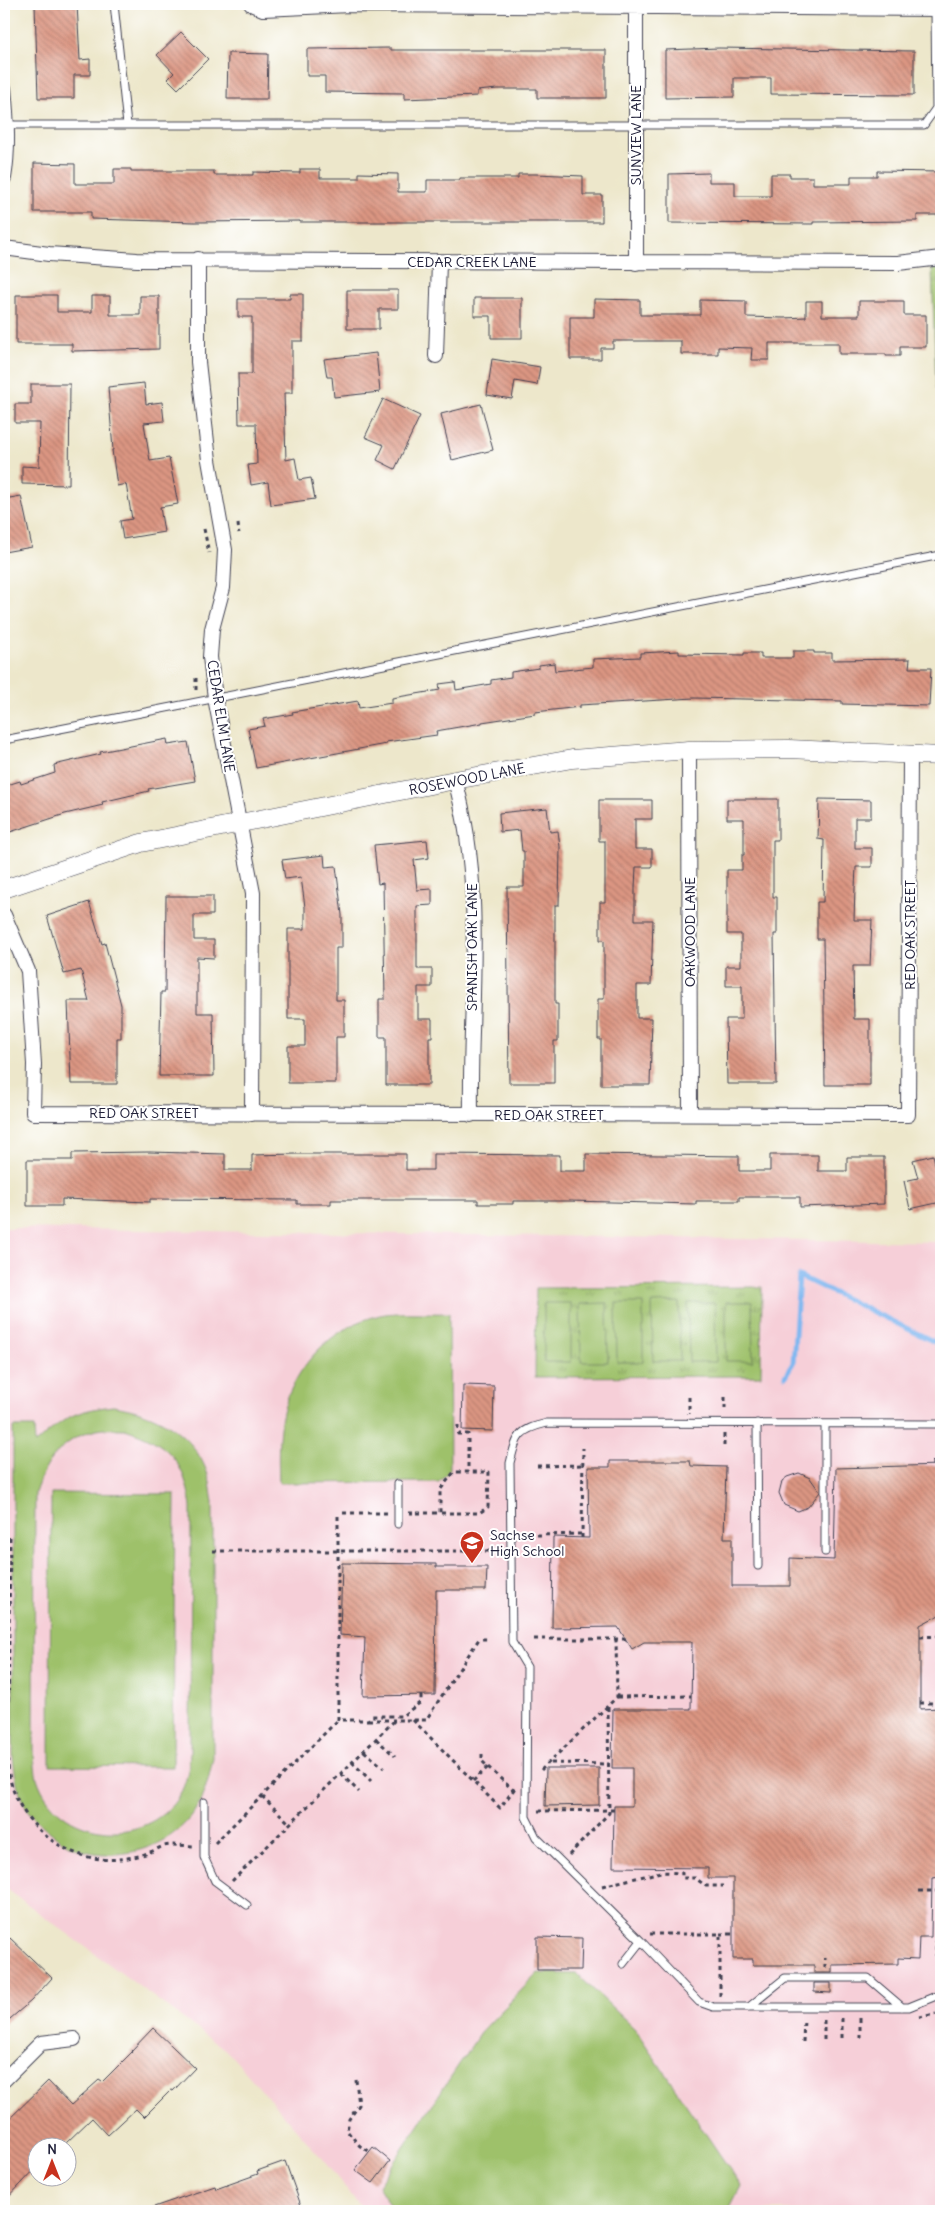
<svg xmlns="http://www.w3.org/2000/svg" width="945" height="2215" viewBox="0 0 945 2215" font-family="Delius,sans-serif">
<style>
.built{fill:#f6cfd8}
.grass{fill:url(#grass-tufts);stroke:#607253}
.garden{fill:#9ec16b;stroke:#607253;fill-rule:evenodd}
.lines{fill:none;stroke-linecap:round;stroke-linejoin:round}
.stream{stroke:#81b8f0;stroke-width:5}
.building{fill:url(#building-back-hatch)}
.service-casing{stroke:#404051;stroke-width:9}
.minor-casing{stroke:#404051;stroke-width:16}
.tertiary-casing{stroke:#404051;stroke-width:19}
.path{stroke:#404051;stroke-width:3;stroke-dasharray:4 4;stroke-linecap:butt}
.service{stroke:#fff;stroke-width:7}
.minor{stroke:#fff;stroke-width:14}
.tertiary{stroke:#fff;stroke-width:18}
.labels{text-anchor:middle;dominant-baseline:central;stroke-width:4;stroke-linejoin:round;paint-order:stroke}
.street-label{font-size:14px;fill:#22223b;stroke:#fff}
.poi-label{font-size:14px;fill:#22223b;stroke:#fff;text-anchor:start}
</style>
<defs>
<pattern id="grass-tufts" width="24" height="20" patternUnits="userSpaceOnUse" patternTransform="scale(1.25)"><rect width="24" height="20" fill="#9ec16b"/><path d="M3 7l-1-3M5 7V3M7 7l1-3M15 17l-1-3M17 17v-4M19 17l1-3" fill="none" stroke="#809c59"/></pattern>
<pattern id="building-back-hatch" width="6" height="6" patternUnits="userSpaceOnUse" patternTransform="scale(1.25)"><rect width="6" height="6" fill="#dc9682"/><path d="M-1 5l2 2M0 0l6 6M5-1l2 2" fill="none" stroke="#b27a6c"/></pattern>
</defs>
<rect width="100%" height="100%" fill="#fff"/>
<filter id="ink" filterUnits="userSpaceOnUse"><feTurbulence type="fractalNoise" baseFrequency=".02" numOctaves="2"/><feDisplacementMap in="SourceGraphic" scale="10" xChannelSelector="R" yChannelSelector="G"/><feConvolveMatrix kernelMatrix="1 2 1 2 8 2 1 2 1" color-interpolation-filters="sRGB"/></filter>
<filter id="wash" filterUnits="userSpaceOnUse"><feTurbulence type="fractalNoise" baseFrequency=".0096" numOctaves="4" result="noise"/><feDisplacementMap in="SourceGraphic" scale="20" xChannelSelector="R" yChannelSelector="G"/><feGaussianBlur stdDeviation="1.12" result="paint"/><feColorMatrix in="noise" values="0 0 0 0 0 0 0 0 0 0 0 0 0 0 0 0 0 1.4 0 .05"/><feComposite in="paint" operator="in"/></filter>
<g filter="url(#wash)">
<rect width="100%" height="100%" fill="#ede7cb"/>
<path class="built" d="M4 1228 941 1242V2210L364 2211 318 2154 227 2051 4 1887Z"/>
<path class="grass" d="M932 269H941V387L936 388Z
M762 1287 761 1376 535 1377 536 1288Z"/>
<path class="garden" d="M679 1302 680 1361H653L652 1303Z
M726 1302H752L753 1361H726Z
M544 1303H571V1362H544Z
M607 1303 608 1362H581L580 1304Z
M616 1303H643V1362H617Z
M688 1303H715L716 1362H689Z
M449 1313 450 1470 439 1482 279 1483C278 1457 277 1424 287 1399 303 1357 336 1326 380 1315 397 1311 430 1314 449 1313Z
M113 1406C155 1412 194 1432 208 1475 211 1483 211 1493 213 1502V1758C209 1777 205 1795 194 1812 170 1848 119 1863 78 1849 68 1846 58 1838 49 1831 40 1824 31 1816 25 1806 17 1791 15 1774 13 1758V1427H34L35 1444C65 1417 73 1411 113 1406ZM125 1429C168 1443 184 1460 191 1506L190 1752C189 1768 187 1782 179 1796 145 1850 56 1840 37 1778 35 1771 35 1763 34 1756L35 1493C45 1462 64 1437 97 1430 106 1428 116 1429 125 1429Z
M51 1493 175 1494 173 1767 50 1766Z
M538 1973 577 1974 635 2029 741 2186 728 2211H394L378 2186 480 2033Z"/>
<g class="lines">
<path class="stream" d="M785 1376 793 1363 799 1276 941 1345"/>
</g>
<g id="blocks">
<path class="building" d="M77 4 80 60 90 59V75H74V98H38L35 5Z
M181 32 208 59 178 89 168 79 174 73 157 55Z
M391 48V50H606V98H537V89H497L477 91V96L404 99V93L325 92V76H307V49Z
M719 48 914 51V95L771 94V78H734V97L665 98V50Z
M228 53 268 54 267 99H227Z
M34 163 75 164V184H114V169H131V171H214V175H253V172L300 173V169H320V178H359V173L398 174V192H427V180H460V178H518V174H536L583 176V195H602V222H300V221L195 222 91 219V212H34Z
M877 171 941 172V215H917V221L813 222V224L669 223V174L709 173V182H735V196H771V174H790V177H813V184H851V176H877Z
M347 290H398V309H379V329H347Z
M290 294H303V341H292V393H284L286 460 295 458 299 480 311 478 315 499 271 505 268 482 251 485 248 465 257 464 256 424H239L238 374H252V317H238V299H290Z
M16 295H57V312H92V296H110V315H140V296H159V349L72 351V344H16Z
M474 298H522V338H491V316H474Z
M594 299 640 300V315H700V300L746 301V317L784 318 806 317V301H822V316H859V301H904V315H926V347H900V356H886V354H839V343H769V360H751L752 348 718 347V354H681V341H613V348H601V359H570V317H594Z
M376 353 380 392 334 397 332 377H327L324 359Z
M492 359 540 367 537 385 515 381 512 399 487 395Z
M144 383 146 404 162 402 164 421 144 423 150 461 169 458 178 504 160 507 164 532 123 539 120 521 132 519 126 484 117 486 112 450H113L108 387Z
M31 384H70L69 485 22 484V466L39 467 40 423H15V404H31Z
M383 399 420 416 395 469 377 460 384 445 365 437Z
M481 404 493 450 452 460 441 414Z
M21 496 32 547 4 552V499Z
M679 651V654L744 655V653H761V658H793V651H814V653H832V660L910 659 909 668H931L929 706 842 704V701L694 698 580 705V707L535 712V714L482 722V723L436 731 437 735 386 742V744L256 768 248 729 265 726 263 719 293 714 292 712 358 701 359 708 392 703V698L440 690 439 684 455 682 456 690 491 684V680L511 677V672L539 668V665L554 663 555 671 593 667V659L640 657V653Z
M167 739 168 745 188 742 195 781 148 789 149 791 102 802 103 805 65 814 4 834V786L20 781 21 784 55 773 54 765 101 754 100 752Z
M727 799H778V840H773V897H777V934H774L776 1084H727L726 1019H742V986H726V966H741V934H727V870H742V855H744V819H727Z
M819 799 871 800V818H855V848H872V867H856L855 888 854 920H872L870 966H853L854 1019H870V1085H825L823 939H817V902H823L824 840 818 839Z
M599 800H652V819H635V849H652V867H636L635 888V920H653L651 985H637V1018H652L650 1085H601V1039H598V999H604V940H600V902H605V841H599Z
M547 808 550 832 558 831 560 847 559 905H555V1004H558V1041H554V1083H509L507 887H524V851H522L520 830 500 832 499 813Z
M427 840 429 858 414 860 417 890 432 889V905L417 906V969H432V987H418V1019H432V1037H429V1085H386V1037H379V999H385L383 883 378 884 374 845Z
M324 855 325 867 336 866 342 915V948H336V1000H344V1037H336V1083H288V1046H305V1019H288V929H305V907L301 877 285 879 282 860Z
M166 896H213V915H194V940H214V958L197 957V1013H213L214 1076H159L161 992H165Z
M89 902 102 944 105 943 121 1005V1038H117V1084H71L68 1001H89L81 970 64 974 47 916Z
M150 1152 225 1154V1170H252V1155L297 1154H406V1170H433V1154L560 1155V1171H586V1154L739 1156V1171H770V1155H818V1171H847V1157H884V1204L800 1207V1197H739V1201H696V1204L569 1201H513V1204H478V1200H331V1204H297V1200L150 1199V1202L62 1199V1206H27V1160H72V1153Z
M933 1155 941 1187V1202L910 1209 904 1181 918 1178 913 1160Z
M463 1385 494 1386 493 1431 462 1430Z
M610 1461H690L691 1466 726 1467 724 1538H732V1586H790V1558L834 1560 836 1468 941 1465V1614L920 1625V1709L941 1708V1877L932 1878 931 1937H919L918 1959 898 1958V1964L832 1965V1973H814V1965H753V1959H733V1878H708V1868L613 1867 614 1806H632V1768H612L613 1709H691L692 1642H644L632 1649 618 1627 552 1628 553 1537 589 1538 588 1467H610Z
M799 1473 810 1478 820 1492 808 1507 798 1511 784 1505 779 1493 782 1481 787 1477Z
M342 1563 436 1564V1567H487L486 1590H436L435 1695 363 1696 365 1637 340 1635Z
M546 1768H599V1805L545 1806Z
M537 1937 582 1938 581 1970H537Z
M10 1938 52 1978 31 2001 4 2024V1945Z
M814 1983H831V1993L814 1992Z
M153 2028 195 2068 173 2091 171 2090 144 2117 136 2109 108 2135 92 2118 65 2144 62 2142 56 2148H38V2166L4 2202V2124L48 2081 71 2105 99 2080 102 2082 132 2052 131 2051Z
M373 2147 390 2161 373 2183 355 2170Z
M285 2161 303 2211H148V2209L215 2186 216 2189 258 2174 257 2171Z"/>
</g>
</g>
<g filter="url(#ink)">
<use href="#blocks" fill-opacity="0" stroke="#404051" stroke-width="1"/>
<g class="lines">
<defs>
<path id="service" d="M114 4 127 125
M8 125H924L936 108 935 9
M4 740 941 555
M757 1423 758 1566
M941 1424 547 1423C518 1430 517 1435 510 1463L512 1642 527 1667 526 1817 536 1837 641 1941 699 2002 713 2007H909L941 1994
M398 1484V1524
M825 1552V1424
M204 1802V1857L215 1881 247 1905
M623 1964 641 1941
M749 2007 785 1978H868L902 2007"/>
<path id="minor" d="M251 4 263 9 350 5 941 9
M636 7V263
M4 88C7 119 9 148 4 178
M4 248 49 254 137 260 898 263 941 258
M198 259V362L209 460 225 550 223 588 212 629 210 657 215 698 253 893 252 1114
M436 356 439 262
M689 750 690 1114
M455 780C486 889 469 1004 471 1115
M4 915 28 971 34 1064 33 1113 908 1115 910 756
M4 2080 41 2043 74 2039"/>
<path id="tertiary" d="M4 889 141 843 455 780 572 759 689 750 789 749 941 756"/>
</defs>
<use href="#service" class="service-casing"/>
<use href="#minor" class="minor-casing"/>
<use href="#tertiary" class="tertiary-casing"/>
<path class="path" d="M238 524 239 533
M204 529 209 553
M196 678V692
M689 1397V1414
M725 1397V1413
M458 1425V1434H468V1472
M724 1434V1449
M933 1465V1460H941
M537 1466 583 1465
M343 1513H387
M409 1513H479L488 1507 489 1472H454L440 1490V1513
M338 1516V1720H368L372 1716H402L421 1702V1695
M4 1535H10L8 1730
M537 1535 582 1534
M582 1538 583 1448
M213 1551H490
M4 1617H6V1577L8 1572
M920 1637 941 1636
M534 1639H626
M941 1652 938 1654 941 1660
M617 1697 691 1696
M920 1703H941
M368 1720H395
M413 1720 500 1808 515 1788
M4 1730H8C8 1747 6 1766 11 1783 24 1830 71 1864 120 1859 130 1858 141 1856 150 1852 155 1851 159 1847 164 1846 173 1844 185 1846 194 1846
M376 1739 395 1756
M364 1751 384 1768
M352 1762 371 1781
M551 1763 609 1764
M488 1767 513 1790
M541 1770 617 1697 616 1639
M341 1774 359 1792
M473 1781 488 1767 482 1761V1753
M262 1796 290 1824
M538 1811 614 1810
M215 1843 338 1720
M569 1855 609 1813 608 1705
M232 1881 395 1720H426L479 1639H490
M602 1886 661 1872 682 1873V1878H695L706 1886H723
M919 1891H941
M650 1934H720V1996
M720 1934H733
M825 1968V1958
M936 1982V1921L941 1911
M919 2017 936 2014
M842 2018V2042
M860 2018V2042
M824 2020V2042
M803 2042 804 2018
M356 2080 359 2105 349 2119 347 2131 360 2146 369 2151"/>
<use href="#service" class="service"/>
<use href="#minor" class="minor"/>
<use href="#tertiary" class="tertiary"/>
</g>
</g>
<defs>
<symbol id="school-pin" viewBox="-11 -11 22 30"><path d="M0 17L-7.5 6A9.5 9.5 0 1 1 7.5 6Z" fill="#c8321e" stroke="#fff"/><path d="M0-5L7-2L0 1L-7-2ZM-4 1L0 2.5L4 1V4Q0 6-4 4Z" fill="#fff"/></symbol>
</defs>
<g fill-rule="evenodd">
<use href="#school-pin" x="458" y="1529" width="28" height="38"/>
</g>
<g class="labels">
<g class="street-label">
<text transform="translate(636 135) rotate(-90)">SUNVIEW LANE</text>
<text x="472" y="262">CEDAR CREEK LANE</text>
<text transform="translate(221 716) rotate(81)">CEDAR ELM LANE</text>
<text transform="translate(467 779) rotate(-11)">ROSEWOOD LANE</text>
<text transform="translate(690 932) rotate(-90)">OAKWOOD LANE</text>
<text transform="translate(910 935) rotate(-90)">RED OAK STREET</text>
<text transform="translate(472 947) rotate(-90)">SPANISH OAK LANE</text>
<text x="144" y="1113">RED OAK STREET</text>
<text x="549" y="1115">RED OAK STREET</text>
</g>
<g class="poi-label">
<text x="490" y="1535">Sachse<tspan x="490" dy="16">High School</tspan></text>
</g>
</g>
<rect width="945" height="2215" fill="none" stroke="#fff" stroke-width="20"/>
<g transform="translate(52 2162)"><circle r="24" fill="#ffffff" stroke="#a7a7b1"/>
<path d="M0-4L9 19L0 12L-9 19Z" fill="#c8321e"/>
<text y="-8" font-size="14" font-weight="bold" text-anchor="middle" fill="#22223b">N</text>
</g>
</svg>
